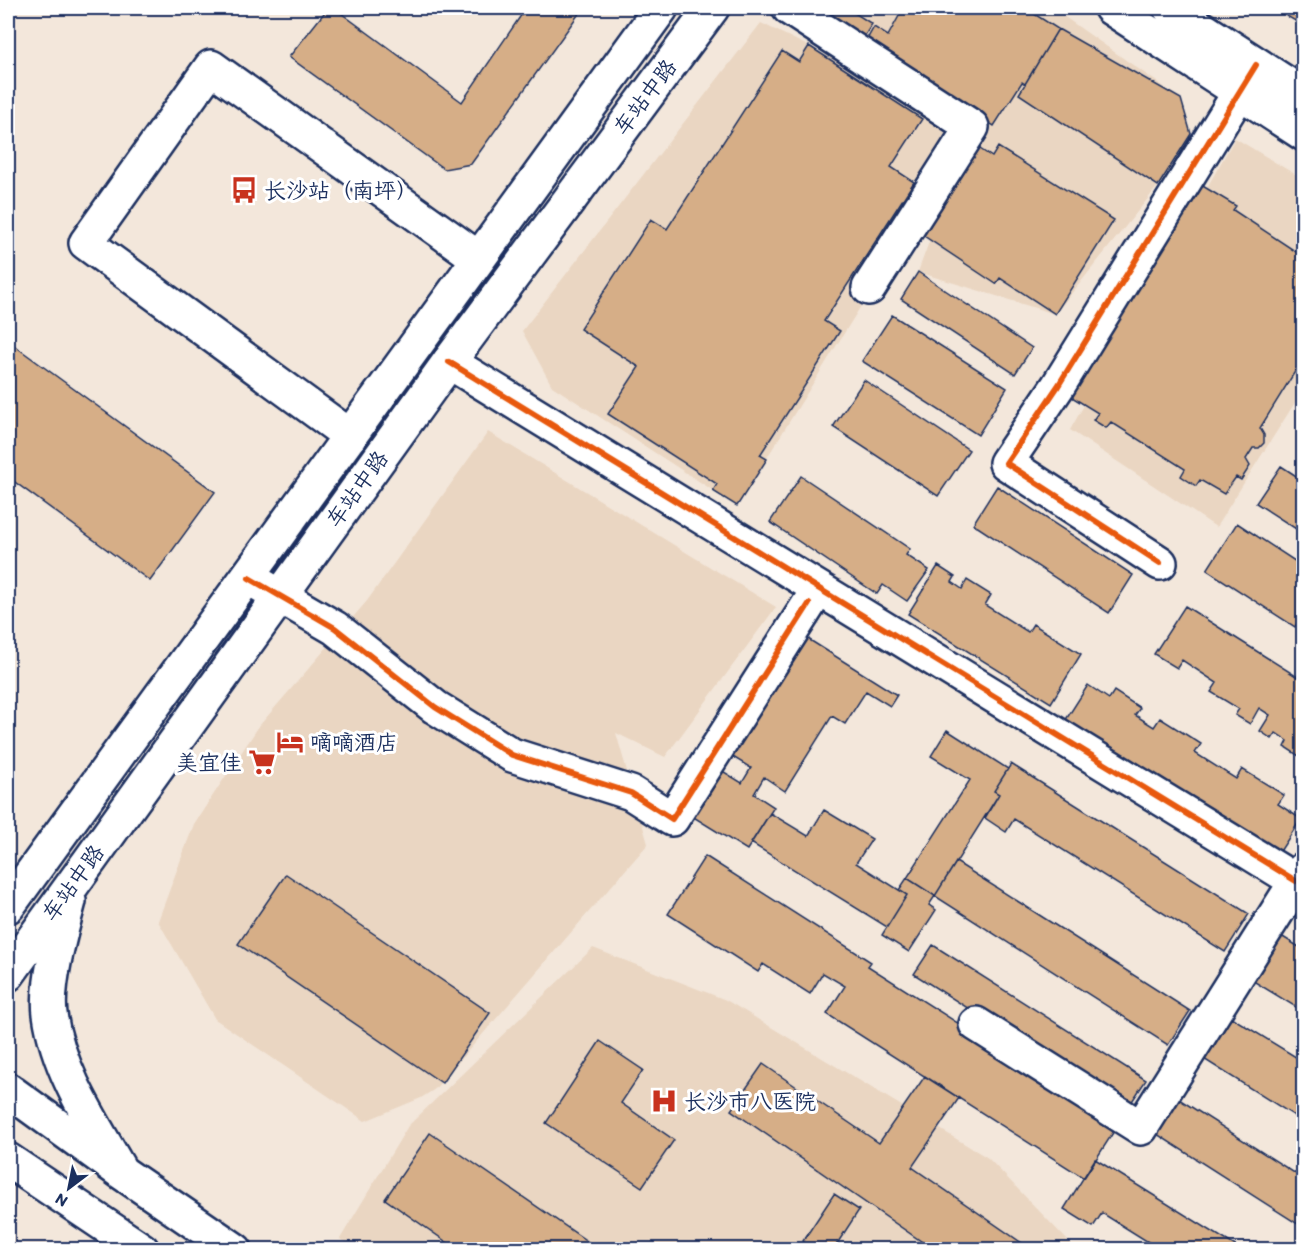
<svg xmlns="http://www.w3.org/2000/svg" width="1311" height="1257" viewBox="0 0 1311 1257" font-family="Itim,'LXGW WenKai TC',sans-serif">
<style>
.built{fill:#ead6c2}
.building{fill:#d6ae87;stroke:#1b2f5e;stroke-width:1.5}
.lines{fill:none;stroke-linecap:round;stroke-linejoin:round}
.minor-casing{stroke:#1b2f5e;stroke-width:38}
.major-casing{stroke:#1b2f5e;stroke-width:38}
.minor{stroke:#fff;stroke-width:33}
.major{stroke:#fff;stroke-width:33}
.cycleway-casing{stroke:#fff;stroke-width:10}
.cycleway{stroke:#e8590c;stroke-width:6}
.labels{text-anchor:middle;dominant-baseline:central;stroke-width:6;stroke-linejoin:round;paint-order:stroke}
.street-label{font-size:22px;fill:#1b2f5e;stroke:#fff}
.poi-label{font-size:22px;fill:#1b2f5e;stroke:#fff;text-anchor:start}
</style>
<rect width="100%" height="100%" fill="#f3e7db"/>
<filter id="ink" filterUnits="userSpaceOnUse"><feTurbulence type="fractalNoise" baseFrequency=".0167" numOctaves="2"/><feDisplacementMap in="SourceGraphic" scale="12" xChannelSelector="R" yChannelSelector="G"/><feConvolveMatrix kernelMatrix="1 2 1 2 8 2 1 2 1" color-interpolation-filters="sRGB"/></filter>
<g filter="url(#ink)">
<path class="built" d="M820 8H1052L1181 99 1158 186 1055 314 918 272 970 130 737 506 552 386 522 331 761 23 969 125Z
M1235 138 1303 179V390L1216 527 1070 430Z
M488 432 776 607 665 757 616 733 648 844 435 1089 421 1098 365 1121 215 1019 158 921 194 824 259 726 367 601Z
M593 948 726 1000 988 1158 1071 1244 1068 1250H356L340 1239 408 1126Z"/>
<path class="building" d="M328 8H334L462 102 526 8H583L471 164 444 169 289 57Z
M810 8H847L872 24 862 40Z
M897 8H1025L1058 29 1025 84 1022 82 994 126 865 43 874 27 888 36 899 16Z
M1273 8H1304V26Z
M1058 29 1181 99 1191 134 1158 186 1019 94Z
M809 46 922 119 891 167 914 182 824 321 840 331 760 455 767 459 737 506 713 491 717 484 608 414 639 367 580 329 651 219 667 229 782 51 799 62Z
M974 145 992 157 998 147 1114 220 1055 314 1000 278 996 284 918 232Z
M1201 185 1236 206 1233 210 1304 257V357L1260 428 1264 435V443L1259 448H1253L1246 459 1250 466 1241 480 1236 477 1224 494 1200 480 1196 486 1181 476 1185 469 1111 422 1106 428 1093 420 1098 413 1067 394Z
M918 272 1032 348 1015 374 901 299Z
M892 315 1007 388 978 435 862 361Z
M8 341 215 492 150 581 8 477Z
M864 380 969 450 938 496 833 427Z
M1281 466 1304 481V534L1256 503Z
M801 476 910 549 906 555 929 570 907 601 883 585 877 594 770 522Z
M997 486 1133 575 1109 613 973 524Z
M1237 523 1304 567V622L1299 620 1295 627 1207 570Z
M938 566 955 577 952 582 962 589 967 580 991 595 985 605 1028 632 1033 624 1081 654 1051 703 908 614Z
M1185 606 1304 681 1302 758 1285 747 1288 741 1276 733 1272 739 1260 731 1270 715 1259 708 1250 724 1235 715 1239 709 1211 692 1217 683 1182 660 1177 668 1154 654Z
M797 632 897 695 890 706 866 691 845 724 832 716 785 791 764 777 754 794 774 807 747 850 687 813 716 767 742 783 751 768 723 751Z
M1088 685 1109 699 1114 691 1140 708 1135 715 1154 727 1160 718 1201 744 1195 753 1236 779 1242 769 1284 795 1278 804 1301 819 1277 856 1065 721Z
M947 730 1008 769 994 791 999 794 935 896 907 878 970 780 931 756Z
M1011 764 1249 914 1225 952 1014 819 1006 832 985 818 999 794 994 791Z
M824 810 872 839 856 863 907 895 887 927 751 843 770 813 808 836Z
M705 856 871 962 868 966 1118 1125 1084 1178 827 1014 845 986 823 973 810 994 763 964 758 972 668 914Z
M956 862 1190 1011 1168 1045 935 896Z
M286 874 490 1013 442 1083 238 944Z
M907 878 935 896 929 905 936 910 909 952 882 935 907 895 899 890Z
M1273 931 1304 950V1012L1245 976Z
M933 945 1146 1080 1127 1109 914 974Z
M1226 1014 1304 1062V1122L1199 1056Z
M600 1041 643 1070 621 1103 674 1140 642 1187 546 1123Z
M763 1064 879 1143 925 1076 959 1098 912 1167 1032 1250H934L731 1110Z
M1171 1094 1304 1179V1228L1149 1129Z
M430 1133 594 1246 591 1250H458L385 1199Z
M1095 1159 1242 1250H1161L1102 1213 1093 1227 1064 1209Z
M834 1194 859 1210 833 1250H797Z"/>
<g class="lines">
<defs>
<path id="minor" d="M789 8 972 127 869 288
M449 362 1296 881
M350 436 86 243 211 67 478 258
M1160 563 1006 463 1058 386 1254 69
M249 578 335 628 435 707 512 755 631 793 672 819 809 604
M976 1024 1141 1128 1304 869"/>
<path id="major" d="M1111 8 1304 134
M1170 8 1304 95
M69 901C61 931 46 984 50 1014 58 1071 93 1123 121 1172
M8 906 661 8
M8 974 449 362 712 8
M8 1090 121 1172 235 1250
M8 1160 142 1250"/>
</defs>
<use href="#minor" class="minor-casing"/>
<use href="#major" class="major-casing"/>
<use href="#minor" class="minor"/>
<use href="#major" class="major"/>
<defs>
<path id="cycleway" d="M449 362 1296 881
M1160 563 1006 463 1058 386 1256 65
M249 578 335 628 435 707 512 755 631 793 672 819 809 604"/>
</defs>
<use href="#cycleway" class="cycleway-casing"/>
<use href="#cycleway" class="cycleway"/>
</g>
</g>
<defs>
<symbol id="bus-bare" viewBox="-9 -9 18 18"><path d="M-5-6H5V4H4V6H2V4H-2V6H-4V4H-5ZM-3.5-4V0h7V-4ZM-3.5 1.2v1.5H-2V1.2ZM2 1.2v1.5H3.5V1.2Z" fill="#c8321e" stroke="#fff" stroke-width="2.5" paint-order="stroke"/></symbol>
<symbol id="hotel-bare" viewBox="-9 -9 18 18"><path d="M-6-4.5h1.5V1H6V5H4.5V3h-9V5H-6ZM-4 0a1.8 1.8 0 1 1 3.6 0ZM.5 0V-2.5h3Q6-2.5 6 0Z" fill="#c8321e" stroke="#fff" stroke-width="2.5" paint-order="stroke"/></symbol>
<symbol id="supermarket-bare" viewBox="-9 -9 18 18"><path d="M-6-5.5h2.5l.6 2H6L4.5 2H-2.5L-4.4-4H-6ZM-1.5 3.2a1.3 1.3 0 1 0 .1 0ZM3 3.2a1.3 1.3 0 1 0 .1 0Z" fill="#c8321e" stroke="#fff" stroke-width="2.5" paint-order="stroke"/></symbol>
<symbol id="hospital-bare" viewBox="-9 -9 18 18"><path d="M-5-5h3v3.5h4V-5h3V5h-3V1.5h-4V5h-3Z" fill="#c8321e" stroke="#fff" stroke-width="2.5" paint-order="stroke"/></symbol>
</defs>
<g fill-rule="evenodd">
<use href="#bus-bare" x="225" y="171" width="38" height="38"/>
<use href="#hotel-bare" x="271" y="723" width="38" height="38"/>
<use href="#supermarket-bare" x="243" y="743" width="38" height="38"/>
<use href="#hospital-bare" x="645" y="1082" width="38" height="38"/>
</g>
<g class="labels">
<g class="street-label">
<text transform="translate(645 97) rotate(-53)">车站中路</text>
<text transform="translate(357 489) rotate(-54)">车站中路</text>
<text transform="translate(73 883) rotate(-54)">车站中路</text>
</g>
<g class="poi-label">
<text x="264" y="190">长沙站（南坪）</text>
<text x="310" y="742">嘀嘀酒店</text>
<text x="242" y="762" text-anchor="end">美宜佳</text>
<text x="684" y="1101">长沙市八医院</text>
</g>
</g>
<rect width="1311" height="1257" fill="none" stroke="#fff" stroke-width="30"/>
<rect x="15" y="15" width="1281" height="1227" fill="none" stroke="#1b2f5e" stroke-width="2" filter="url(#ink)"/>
<g transform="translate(69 1188) rotate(212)" stroke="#ffffff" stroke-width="4.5" paint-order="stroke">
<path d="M0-4.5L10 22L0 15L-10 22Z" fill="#1b2f5e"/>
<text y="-9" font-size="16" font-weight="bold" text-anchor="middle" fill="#1b2f5e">N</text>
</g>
</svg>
